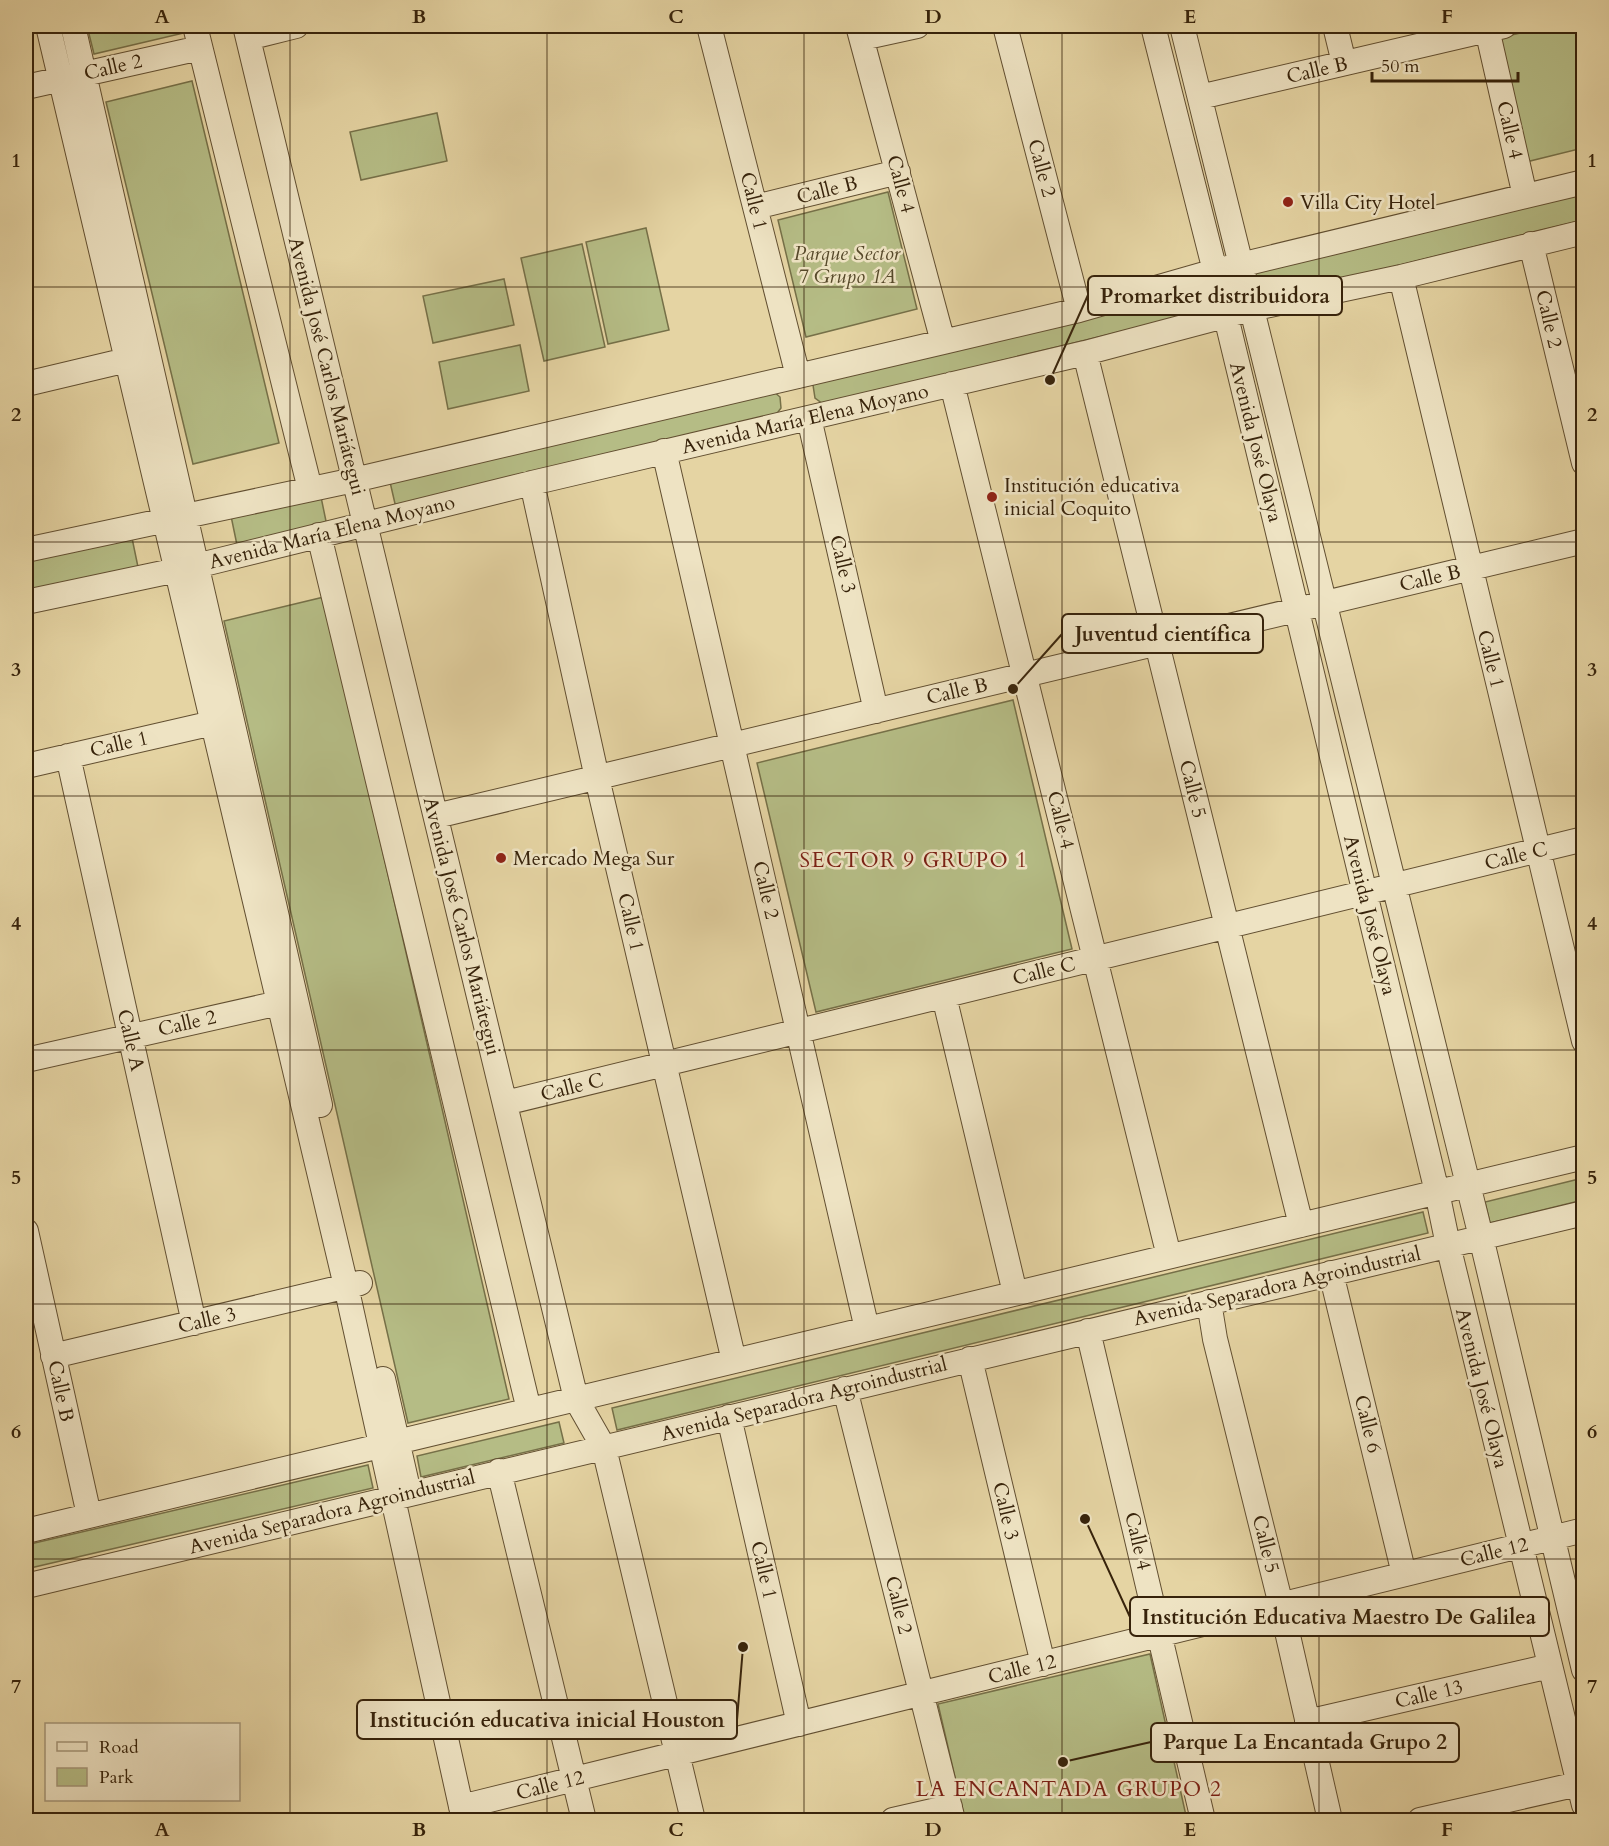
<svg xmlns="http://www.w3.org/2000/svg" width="1609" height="1846" viewBox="0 0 1609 1846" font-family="Cardo,serif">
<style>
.green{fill:#b5bc85;stroke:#767048;stroke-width:1.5}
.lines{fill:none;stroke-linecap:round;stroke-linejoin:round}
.minor-casing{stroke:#624f31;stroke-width:26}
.minor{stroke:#eee3c3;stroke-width:24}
.grid{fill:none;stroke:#37230b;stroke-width:1.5;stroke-opacity:0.55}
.poi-dot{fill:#8f2418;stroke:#eee3c3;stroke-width:2}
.labels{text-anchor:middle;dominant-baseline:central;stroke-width:5;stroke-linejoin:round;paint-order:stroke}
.street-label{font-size:20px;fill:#37230b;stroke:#eee3c3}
.poi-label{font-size:20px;fill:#37230b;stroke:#eee3c3;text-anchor:start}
.park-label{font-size:20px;font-style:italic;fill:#56492a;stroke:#eee3c3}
.neighbourhood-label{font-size:21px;letter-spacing:1.5px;fill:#7a1f14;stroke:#eee3c3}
.leader{fill:none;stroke:#37230b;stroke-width:2}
.callout-dot{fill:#37230b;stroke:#eee3c3;stroke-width:2}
.callout{fill:#eee3c3;stroke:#37230b;stroke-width:2}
.callout-label{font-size:21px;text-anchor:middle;font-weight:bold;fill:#37230b}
.neatline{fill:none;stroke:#37230b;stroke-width:2}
.grid-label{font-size:20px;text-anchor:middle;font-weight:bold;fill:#37230b}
</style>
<rect width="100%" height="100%" fill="#e5d4a3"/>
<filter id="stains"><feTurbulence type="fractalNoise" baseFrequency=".00333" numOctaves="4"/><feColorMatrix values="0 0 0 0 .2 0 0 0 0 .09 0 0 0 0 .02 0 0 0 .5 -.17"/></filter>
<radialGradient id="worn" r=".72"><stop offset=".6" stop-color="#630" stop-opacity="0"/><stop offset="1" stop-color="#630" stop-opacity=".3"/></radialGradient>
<path class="green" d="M87 26H187L188 32 94 54Z
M1552 26H1583V148L1526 162 1498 38Z
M192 81 279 443 193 464 106 102Z
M437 113 447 161 361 180 350 132Z
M888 192 917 309 806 337 778 220Z
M1583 193V220L1262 299 1250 278 1257 272Z
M646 228 669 330 608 344 586 242Z
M582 244 605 347 544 361 521 258Z
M504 279 514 325 433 343 423 296Z
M1196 287 1205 295V311L823 404 815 398 813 385 819 378Z
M520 345 529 391 448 409 439 362Z
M773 391 780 397 781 408 775 416 396 508 390 482Z
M321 497 327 526 237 545 231 516Z
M132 538 138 567 26 592V562Z
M324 597 509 1399 408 1423 224 621Z
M1013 700 1072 949 816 1012 757 763Z
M1583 1178V1200L1490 1223 1485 1202Z
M1423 1212 1428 1233 617 1430 612 1408Z
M559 1422 564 1443 421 1477 417 1456Z
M368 1465 373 1488 26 1569V1545Z
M1150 1654 1187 1820H965L938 1704Z"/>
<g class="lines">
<defs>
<path id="minor" d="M48 26 346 1286 464 1820
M73 26 320 1105
M195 26 310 489
M245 26 576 1399 604 1448 693 1820
M709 26 798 376
M858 26 943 342
M1005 26 1079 310
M1153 26 1215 271 1437 1192 1448 1245 1584 1805
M1182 26 1481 1237 1584 1670
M1335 26 1344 63
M1487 29 1525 196
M248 38 296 26
M862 38 917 26
M26 87 200 48
M1200 97 1504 26
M755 207 898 172
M1531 244 1584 463
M1401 277 1584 1041
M1085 353 1301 1225
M26 384 127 360
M952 384 1169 1256
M809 418 876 711
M664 451 867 1329
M532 483 597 778 734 1361
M319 535 529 1410
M26 550 354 480 943 342 1079 310 1215 271 1584 182
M26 602 196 566 532 483 1085 353 1251 309 1401 277 1584 232
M68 756 194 1323
M26 766 213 723
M436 816 1584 541
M944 996 1015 1293
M26 1060 279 1003
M505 1103 1584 839
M26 1231 89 1515
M1331 1273 1404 1574
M1209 1302 1215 1339 1281 1605 1330 1820
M1088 1331 1203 1820
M53 1356 360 1283
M970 1359 1043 1664
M383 1379 409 1493
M845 1389 953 1820
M729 1417 799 1724
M499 1471 584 1820
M26 1531 1584 1157
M26 1586 1584 1213
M1307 1722 1550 1666
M461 1807 1584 1530
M893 1820 950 1807
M1420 1820 1578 1784"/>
</defs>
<use href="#minor" class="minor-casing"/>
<use href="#minor" class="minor"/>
</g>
<path class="grid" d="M290 26V1820M547 26V1820M804 26V1820M1062 26V1820M1319 26V1820M26 287H1584M26 542H1584M26 796H1584M26 1050H1584M26 1304H1584M26 1559H1584"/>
<g class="poi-dot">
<circle cx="1288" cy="202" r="6"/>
<circle cx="992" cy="497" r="6"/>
<circle cx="501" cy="858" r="6"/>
</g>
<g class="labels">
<g class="street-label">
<text transform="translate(113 67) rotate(-13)">Calle 2</text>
<text transform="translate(1317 70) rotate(-13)">Calle B</text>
<text transform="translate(1510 130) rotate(77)">Calle 4</text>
<text transform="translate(1042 168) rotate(75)">Calle 2</text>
<text transform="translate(901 184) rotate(75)">Calle 4</text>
<text transform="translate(827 190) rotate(-14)">Calle B</text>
<text transform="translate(754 201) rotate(76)">Calle 1</text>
<text transform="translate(1549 319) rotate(77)">Calle 2</text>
<text transform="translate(327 366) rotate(76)">Avenida José Carlos Mariátegui</text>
<text transform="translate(805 419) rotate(-13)">Avenida María Elena Moyano</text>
<text transform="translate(1256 442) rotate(76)">Avenida José Olaya</text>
<text transform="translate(332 532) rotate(-14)">Avenida María Elena Moyano</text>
<text transform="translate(843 564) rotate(77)">Calle 3</text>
<text transform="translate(1430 578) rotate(-13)">Calle B</text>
<text transform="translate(1491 659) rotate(76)">Calle 1</text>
<text transform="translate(957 691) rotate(-13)">Calle B</text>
<text transform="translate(119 744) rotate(-13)">Calle 1</text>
<text transform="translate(1193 789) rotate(76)">Calle 5</text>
<text transform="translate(1061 820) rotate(76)">Calle 4</text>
<text transform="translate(1516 856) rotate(-14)">Calle C</text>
<text transform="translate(766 890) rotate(77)">Calle 2</text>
<text transform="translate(1370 915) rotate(76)">Avenida José Olaya</text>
<text transform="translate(631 922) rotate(77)">Calle 1</text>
<text transform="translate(462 926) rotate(76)">Avenida José Carlos Mariátegui</text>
<text transform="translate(1044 971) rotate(-14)">Calle C</text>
<text transform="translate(187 1023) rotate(-13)">Calle 2</text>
<text transform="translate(131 1040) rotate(77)">Calle A</text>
<text transform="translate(572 1087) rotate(-14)">Calle C</text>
<text transform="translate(1277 1286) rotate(-13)">Avenida Separadora Agroindustrial</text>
<text transform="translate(207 1320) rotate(-13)">Calle 3</text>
<text transform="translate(1482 1388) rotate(76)">Avenida José Olaya</text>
<text transform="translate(61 1391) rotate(78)">Calle B</text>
<text transform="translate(804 1399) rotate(-14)">Avenida Separadora Agroindustrial</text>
<text transform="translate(1368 1424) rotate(76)">Calle 6</text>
<text transform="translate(1006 1511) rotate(77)">Calle 3</text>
<text transform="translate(332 1512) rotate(-14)">Avenida Separadora Agroindustrial</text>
<text transform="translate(1138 1541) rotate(77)">Calle 4</text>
<text transform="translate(1266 1544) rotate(76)">Calle 5</text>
<text transform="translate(1494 1552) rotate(-14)">Calle 12</text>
<text transform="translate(764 1570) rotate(77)">Calle 1</text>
<text transform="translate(899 1605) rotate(76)">Calle 2</text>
<text transform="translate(1022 1669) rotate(-14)">Calle 12</text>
<text transform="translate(1429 1694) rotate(-13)">Calle 13</text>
<text transform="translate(550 1785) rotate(-14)">Calle 12</text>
</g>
<g class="poi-label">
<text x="1300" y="202">Villa City Hotel</text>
<text x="1004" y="485">Institución educativa<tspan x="1004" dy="23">inicial Coquito</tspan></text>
<text x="513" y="858">Mercado Mega Sur</text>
</g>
<g class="park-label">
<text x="847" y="253">Parque Sector<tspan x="847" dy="23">7 Grupo 1A</tspan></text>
</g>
<g class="neighbourhood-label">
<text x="914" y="860">SECTOR 9 GRUPO 1</text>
<text x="1069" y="1789">LA ENCANTADA GRUPO 2</text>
</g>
</g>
<path class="leader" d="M1050 380L1088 295M1013 689L1062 634M1085 1519L1130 1617M743 1647L737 1720M1063 1762L1151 1742"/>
<g class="callout-dot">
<circle cx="1050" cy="380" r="6"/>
<circle cx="1013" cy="689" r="6"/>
<circle cx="1085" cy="1519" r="6"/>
<circle cx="743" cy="1647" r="6"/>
<circle cx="1063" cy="1762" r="6"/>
</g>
<g class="callout">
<rect x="1088" y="276" width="254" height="39" rx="6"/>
<rect x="1062" y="614" width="201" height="39" rx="6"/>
<rect x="1130" y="1597" width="419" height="39" rx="6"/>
<rect x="357" y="1700" width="380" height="39" rx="6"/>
<rect x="1151" y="1723" width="308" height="39" rx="6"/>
</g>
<g class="callout-label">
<text x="1215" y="303">Promarket distribuidora</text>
<text x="1163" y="641">Juventud científica</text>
<text x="1339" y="1624">Institución Educativa Maestro De Galilea</text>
<text x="547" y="1727">Institución educativa inicial Houston</text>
<text x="1305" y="1749">Parque La Encantada Grupo 2</text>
</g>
<rect width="1609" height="1846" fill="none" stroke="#e5d4a3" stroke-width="66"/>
<rect x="45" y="1723" width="195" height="78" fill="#eee3c3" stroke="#a59679" stroke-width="1.5"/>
<rect x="57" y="1742" width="30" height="9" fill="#eee3c3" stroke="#a59679" stroke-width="1.5"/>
<text x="99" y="1753" font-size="18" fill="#37230b">Road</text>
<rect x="57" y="1768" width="30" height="18" fill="#b5bc85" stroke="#a59679" stroke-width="1.5"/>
<text x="99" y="1783" font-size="18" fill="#37230b">Park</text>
<path d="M1372 72v9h146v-9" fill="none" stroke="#37230b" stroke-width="3"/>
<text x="1381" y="72" font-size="18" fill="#37230b" stroke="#eee3c3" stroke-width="4.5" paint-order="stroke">50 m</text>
<rect x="33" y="33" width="1543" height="1780" class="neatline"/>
<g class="grid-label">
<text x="162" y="23">A</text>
<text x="419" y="23">B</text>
<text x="676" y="23">C</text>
<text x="933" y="23">D</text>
<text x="1190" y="23">E</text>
<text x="1447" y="23">F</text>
<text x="16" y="167">1</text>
<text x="1592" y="167">1</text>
<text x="16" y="421">2</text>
<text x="1592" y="421">2</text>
<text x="16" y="676">3</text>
<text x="1592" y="676">3</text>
<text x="16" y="930">4</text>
<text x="1592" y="930">4</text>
<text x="16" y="1184">5</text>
<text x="1592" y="1184">5</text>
<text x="16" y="1438">6</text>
<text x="1592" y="1438">6</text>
<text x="16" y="1693">7</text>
<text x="1592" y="1693">7</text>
<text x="162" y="1836">A</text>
<text x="419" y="1836">B</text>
<text x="676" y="1836">C</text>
<text x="933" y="1836">D</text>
<text x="1190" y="1836">E</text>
<text x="1447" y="1836">F</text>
</g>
<rect width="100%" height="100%" filter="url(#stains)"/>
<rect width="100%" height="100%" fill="url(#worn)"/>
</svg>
